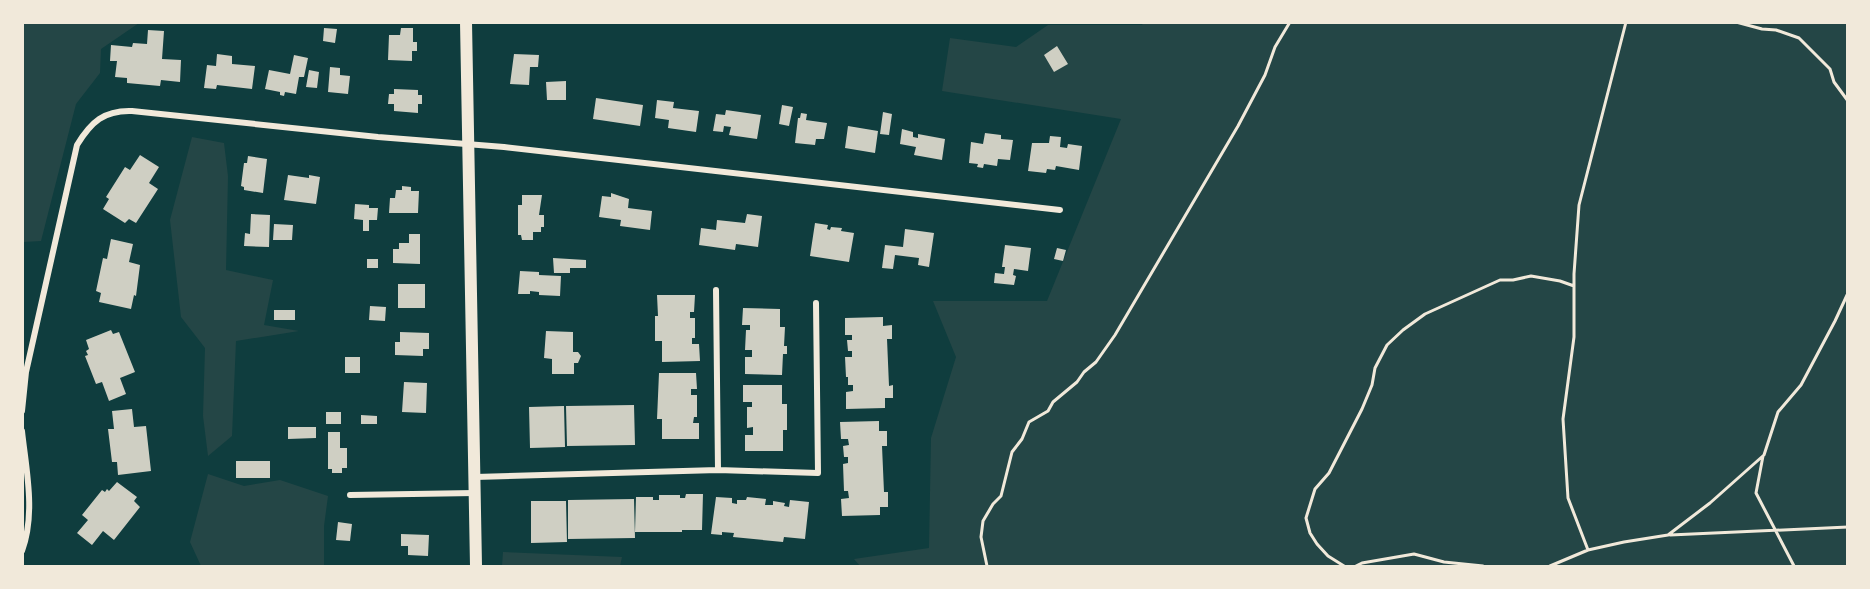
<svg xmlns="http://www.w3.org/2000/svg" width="1870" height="589" viewBox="0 0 1870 589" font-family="Barlow,sans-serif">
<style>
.green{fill:#244646}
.building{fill:#cfcfc3}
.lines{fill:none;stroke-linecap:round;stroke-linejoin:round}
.path{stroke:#f1e9da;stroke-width:3}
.minor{stroke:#f1e9da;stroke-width:6}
.primary{stroke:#f1e9da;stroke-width:12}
</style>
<rect width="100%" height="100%" fill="#0f3d3e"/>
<path class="green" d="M1144 22 1847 23V566H860L854 559 929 548 931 438 956 357 933 301H1047L1121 119 942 91 950 38 1016 47 1048 25H1142Z
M22 23H139L101 49 100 73 76 104 41 241 23 242Z
M192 137 224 143 228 176 226 270 273 280 264 325 299 331 236 341 232 436 208 456 203 416 205 348 181 317 170 220Z
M208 474 244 486 280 480 328 496 324 526V566H201L190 542Z
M503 552 622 557 620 566H502Z"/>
<path class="building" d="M324 28 337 29 335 43 323 41Z
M401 28H413V42H417V51H412V61L388 60 389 35H400Z
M148 30 164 31 162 59 181 60 180 82 161 80 160 86 127 83V78L115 77 117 61H110L111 45 132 47 133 43 147 44Z
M1057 46 1068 64 1054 72 1044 55Z
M217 54 232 56V64L255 66 252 89 217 85 216 89 204 88 207 65 216 66Z
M514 54 539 55 538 67H530L529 85 510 84Z
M294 55 308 58 304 77H299L296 94 285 92 284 96 280 95V92L265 89 269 70 290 74Z
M330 67 340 68V75L350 76 348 94 328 92Z
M309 70 319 72 317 88 306 87Z
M566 81V100H547L546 82Z
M394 89 418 90V95H422V104H418V113L394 111V104H388L389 94H394Z
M596 98 643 105 640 126 593 119Z
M657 100 674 102 673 108 699 111 696 132 668 128 669 120 655 118Z
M782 105 793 107 789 126 779 124Z
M726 110 761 115 757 139 729 135 731 127 724 126 723 132 713 131 716 114 725 115Z
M883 112 892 114 889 135 880 134Z
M801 113 807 114 806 120 827 123 824 139H816L815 145 795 143 798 118H800Z
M848 126 878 131 875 153 845 148Z
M902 129 913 132V137L918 138V134L945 139 942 160 914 155 916 147 900 144Z
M985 133 1001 135V139L1013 140 1010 160 998 159 997 166 984 164 983 168 977 167 978 164 969 163 971 142 983 144Z
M1050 136 1061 137 1060 147 1067 148 1068 144 1082 146 1079 170 1056 166 1055 170 1047 169 1046 173 1028 171 1032 143H1049Z
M140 155 159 167 149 183 158 189 136 223 129 219 125 223 103 209 109 199 106 197 125 167 130 170Z
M248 156 267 159 263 193 244 190V187L241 186 244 163H247Z
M288 175 309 178V175L320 177 316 204 284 200Z
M402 186 411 187V191H419L418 213H389L390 198H395L396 190H402Z
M611 193 629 199 628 208 652 211 650 230 620 226 621 220 599 217 602 196 611 197Z
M522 195H542L539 215H544V227H541V232H533V240H522L521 235H518V205H522Z
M355 204 369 205V208H378L377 220H369V231H363V220L354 219Z
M251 214 270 215 269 247 244 246 245 233 250 234Z
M747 214 762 216 758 247 736 244 735 250 699 245 701 228 716 230 717 220 745 223Z
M815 223 828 225 827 229 830 230 831 227 842 228 841 231 854 233 849 262 810 256Z
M274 224 293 225 292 240H273Z
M905 229 934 233 929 267 918 265 919 258 895 255 893 269 882 268 885 245 903 247Z
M409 234H420V264L393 263V249H399V243H409Z
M111 239 133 244 129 262 140 265 136 296 134 295 131 309 99 302 101 293 96 291 103 258 107 259Z
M1005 245 1031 248 1028 271 1014 269 1013 275 1016 276 1014 285 994 283 995 273 1004 274 1005 267H1002Z
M1057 248 1066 250 1063 261 1054 259Z
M553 258 586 260V268H570V273H554Z
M367 259H378V268H367Z
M520 271 539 272V275L561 276 560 296 539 295V292L530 291V294H518Z
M398 284H425V308H398Z
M657 295H695L694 312H690V318H695V338H692V344H699L700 361 662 362V341H655V316H658Z
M370 306 386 307 385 321 369 320Z
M743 308 780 309V327H785L784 346H787V354H783L782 375 745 374V357H752V350H745L746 330H750V325H742Z
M274 310H295V320H274Z
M883 317V326L892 325V339H887L889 386 893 385V398H885V408L846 409V392L853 391V385H848V377H846L845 357H852V351H848L847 340H852V335H845V318Z
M111 330 113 334 119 332 135 372 120 378 126 394 109 401 102 382 96 384 85 356 88 355 86 351 89 349 86 340Z
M546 331 573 332V352H578L581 356 578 363H574V374H552V359L544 358Z
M400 332 429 333V349H423V356L395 355V342H400Z
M345 357H360V373H345Z
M659 373H696L697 389H691V395H697V417H694L693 423H699V439H662V419H657Z
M404 382 427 383 426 413 402 412Z
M743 385H782V404H787V430H783V451H745V435H753V427L747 428V407H752V402H743Z
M634 405 635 445 567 446 566 406Z
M564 406 565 447 530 448 529 407Z
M132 409 134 427 146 426 151 471 118 475 117 462H112L108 429H114L112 411Z
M326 412H341V424H326Z
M361 415 377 416V424H361Z
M879 421V431H887V446H882L884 492H888V507H880V515L842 516 841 499 849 498 848 491H844L843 464 848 463V457H844L843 446 849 445 848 439H841L840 422Z
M288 427H316V438L288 439Z
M328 432H340V448H347V468H342V473H332V469H328Z
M236 461H270V478H236Z
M117 482 137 497 134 501 140 507 114 540 103 531 92 545 77 533 88 520 82 515 102 490 105 492 107 489 109 491Z
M686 494H703L702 530H682V532H635L636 497H653V500H659V495H680V498H685Z
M716 497 732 498V503L737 504V500H746L747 497 766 499 765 505H773V501L785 503 784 506 789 507 790 500 809 502 805 539 784 537 783 542 733 537 734 533 722 532V535L711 534Z
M634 499 635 538 568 539V500Z
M531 501H566L567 542 531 543Z
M338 522 352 524 350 541 336 540Z
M401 534 429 535 428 556 408 555V546H401Z"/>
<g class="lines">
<path class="path" d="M1736 22 1762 29 1776 30 1799 38 1830 69 1834 82 1848 101
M1763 456 1756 493 1794 566
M1670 535 1848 527
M1588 550 1568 498 1563 419 1574 337V274L1579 205 1626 22
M987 566 981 537 983 521 993 504 1001 496 1012 452 1022 439 1029 422 1048 411 1053 402 1077 382 1084 372 1096 362 1115 335 1238 126 1265 75 1275 47 1290 22
M1344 566 1328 556 1317 544 1310 533 1306 518 1315 489 1329 473 1362 409 1372 385 1375 368 1387 345 1403 330 1425 314 1500 280H1513L1531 276 1560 281 1574 286
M1356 566 1362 563 1414 554 1444 562 1483 566
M1550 566 1588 550 1624 542 1668 535 1710 503 1764 455 1778 412 1801 385 1835 321 1848 293"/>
<path class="minor" d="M716 290 718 470
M22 411 26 372 77 145C91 122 104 110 132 111L378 137 504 147 1060 210
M22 431C26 469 36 513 22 551
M475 477 718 470 818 473 816 303
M350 495 475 493"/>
<path class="primary" d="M466 22 476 566"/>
</g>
<rect width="1870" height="589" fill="none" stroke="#f1e9da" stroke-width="48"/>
</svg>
